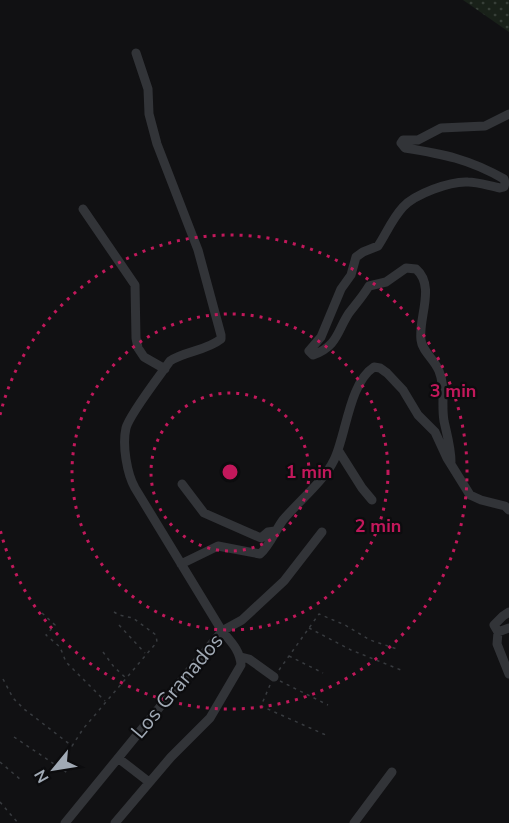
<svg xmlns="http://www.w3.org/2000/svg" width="509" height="823" viewBox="0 0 509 823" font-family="'Nunito Sans',sans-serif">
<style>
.green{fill:url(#green-dots)}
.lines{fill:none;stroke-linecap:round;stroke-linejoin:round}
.path{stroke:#383b3f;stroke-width:1.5;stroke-dasharray:3 4.5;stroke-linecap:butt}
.minor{stroke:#323438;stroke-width:9}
.ring{fill:none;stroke:#c2185b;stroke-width:3;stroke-dasharray:3 6}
.labels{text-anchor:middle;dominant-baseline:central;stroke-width:4.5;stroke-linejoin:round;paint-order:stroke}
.street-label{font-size:21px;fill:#a1aab5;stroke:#0c0c0e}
.centre{fill:#c2185b;stroke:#0c0c0e;stroke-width:3}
.ring-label{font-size:18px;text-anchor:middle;font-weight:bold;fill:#c2185b;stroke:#0c0c0e;stroke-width:4.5;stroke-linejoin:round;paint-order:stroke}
</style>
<defs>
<pattern id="green-dots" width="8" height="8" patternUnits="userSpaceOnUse" patternTransform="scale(1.5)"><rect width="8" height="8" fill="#192119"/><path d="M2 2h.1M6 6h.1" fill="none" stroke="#373f38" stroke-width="1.8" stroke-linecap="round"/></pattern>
</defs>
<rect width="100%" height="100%" fill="#111113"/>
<path class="green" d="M463 0H509V32Z"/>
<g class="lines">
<path class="path" d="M42 613 55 625 46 635 60 647 66 662 105 701
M119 625 145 653
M309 628 351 650 401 670
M103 652 114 667 126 678
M289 656 323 673
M279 670 319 614 345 625 370 640 397 649
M3 679 13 698 24 709 72 746 83 729 157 642 156 635 133 618 119 615 114 612
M280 681 328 705
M270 685 261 706 328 736
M14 737 69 774
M0 762 21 780
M0 802 18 823"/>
<path class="minor" d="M83 209 135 285 136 338 138 348 144 357 165 369
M338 450 362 488 372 500
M451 462C451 448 447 435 444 421 441 404 446 388 439 371 435 360 422 351 421 340 418 318 436 286 416 269L406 268 386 282 369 286C363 296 356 304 349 313 337 331 338 346 313 355L309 351 321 337 341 289 351 275 356 257 363 252 378 246C386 234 392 219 403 207 415 194 450 181 468 182 478 182 489 186 500 188L504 187 505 183 504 179C469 159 443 154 405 148L401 143 403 140H418L441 128 485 126 509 114
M182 484 204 513 261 538 268 532 275 531
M181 564 218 546 260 554C270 545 275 531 283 520 299 501 324 481 334 460 346 436 349 383 374 367L380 368 387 373 403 390 418 415 435 432 447 458 470 495 481 500 505 506 509 510
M509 612 503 616 494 625 498 632 509 628
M498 632 497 644 509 674
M241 657 249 659 274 677
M118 758 149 782
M65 823 222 631 242 620 284 581 322 532
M115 823 171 757 210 718 241 665C240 650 231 642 222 631L135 488C127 474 122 445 126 428 129 415 161 374 170 361 185 351 206 351 221 339V335L198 250 157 144 149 114 148 89 136 53
M354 823 392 772"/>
</g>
<g class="ring">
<circle cx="230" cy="472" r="79"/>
<circle cx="230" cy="472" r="158"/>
<path d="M0 415A237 237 0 1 1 0 529"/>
</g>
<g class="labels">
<g class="street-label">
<text transform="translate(177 686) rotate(-50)">Los Granados</text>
</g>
</g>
<circle cx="230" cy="472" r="9" class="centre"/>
<g class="ring-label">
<text x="453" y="397">3 min</text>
<text x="309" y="478">1 min</text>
<text x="378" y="532">2 min</text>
</g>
<g transform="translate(54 769) rotate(240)" stroke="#0c0c0e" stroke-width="4.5" paint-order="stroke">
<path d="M0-4.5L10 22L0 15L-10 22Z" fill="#a1aab5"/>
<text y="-9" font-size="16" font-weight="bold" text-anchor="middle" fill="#a1aab5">N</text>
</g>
</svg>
